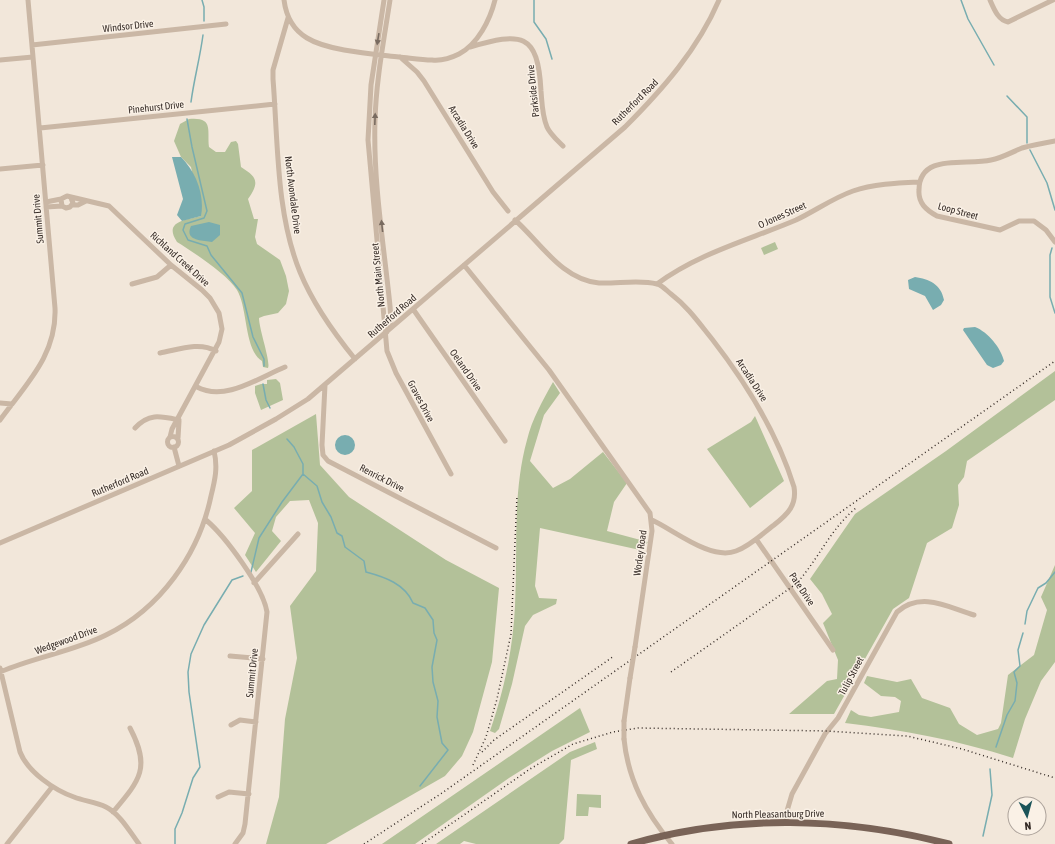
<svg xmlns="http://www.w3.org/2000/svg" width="1055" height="844" viewBox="0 0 1055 844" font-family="'Asap Condensed',sans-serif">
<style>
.green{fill:#b3c199}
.water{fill:#78adb0}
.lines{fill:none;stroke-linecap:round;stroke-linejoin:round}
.stream{stroke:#78adb0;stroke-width:1.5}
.minor{stroke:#cab7a5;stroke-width:5}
.major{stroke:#796357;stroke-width:7}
.rail{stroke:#362c27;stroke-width:1.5;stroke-dasharray:1 3;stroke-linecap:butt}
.minor-bridge{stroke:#cab7a5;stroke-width:5}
.oneway{fill:#796b60}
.labels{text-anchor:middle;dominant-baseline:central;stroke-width:3;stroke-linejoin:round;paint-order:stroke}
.street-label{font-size:10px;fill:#362c27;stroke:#faf1e6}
</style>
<rect width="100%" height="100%" fill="#f2e7da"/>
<path class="green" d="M189 119C214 117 207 130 209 147L216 152H225L231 142 236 141 238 144 241 167C257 177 260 182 248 199L254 219H258L255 237 257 244 280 260 286 276 289 291 286 304 278 313 264 316 259 318C259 329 271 362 268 368L263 367 262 361C244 350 248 308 237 290 227 274 193 252 177 242 163 221 186 220 201 216L191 167 181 157 174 141 180 124Z
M775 242 778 249 764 255 761 248Z
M1055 371V400L967 461 964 477 958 485 959 505 952 528 927 543 909 598 893 609 834 714H789L827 681 837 679 838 660 823 623 832 614 822 594 810 579 855 514 946 451Z
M276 379 280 383 283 400 261 410 255 393V386L261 384H267V380Z
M553 382 560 393 544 415 530 461 553 488 570 479 603 452 627 483 614 502 607 531 648 542 640 550 540 528 535 586 539 598 557 599 556 604 533 615 525 626 512 684 499 729 495 733 490 731C504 691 513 649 515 606 518 551 512 494 527 440 532 419 543 400 553 382Z
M316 414 320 465 349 497 446 560 499 588 492 662 473 732 462 756 445 776 326 844H266L279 797 285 719 297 658 290 606 316 571 318 523 309 500 290 501 276 517 272 531 281 541 256 572 245 555 255 533 234 508 252 491V450Z
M755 416 784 481 750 508 707 449 751 422Z
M1055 565V662L1041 681 1025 719 1013 758C956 740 904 730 845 723L851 710 859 715 871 717 899 712 901 701 895 697 881 696 864 683 867 676 897 682 911 679 922 698 950 708 959 724 977 735 998 729 1001 723 1008 675 1034 655 1047 610 1041 597Z
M580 708 590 732 552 751 509 778 415 844H382Z
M595 742 597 749 571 760 564 839 559 844H476L464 841 460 844H436L570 752Z
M577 794 601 795V808L589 807 588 816H576Z"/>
<path class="water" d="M172 157H181C196 172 205 195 201 216L182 221 177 215 183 199Z
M209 222 220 225V235L212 242C202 240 184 241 191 226Z
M915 277C929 279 941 284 944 300L941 305 933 310 925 296 909 289 908 280Z
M975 327C988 332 1001 348 1004 361L1001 365 993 368 987 365 963 330 964 328Z
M335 445a10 10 0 1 1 20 0a10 10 0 1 1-20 0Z"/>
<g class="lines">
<path class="stream" d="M202 0 204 7V21
M534 0V22L546 39 552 59
M961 0 968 19 994 65
M1007 96 1027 117V143
M191 102C194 79 200 58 203 35
M187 119 192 147 207 211 204 218 185 224 183 230 188 240 207 246 211 255 242 293 253 337 264 359V366
M1030 150 1047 183 1055 210
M1052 248 1050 255V297L1055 313
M263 384 266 400 270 408
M303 474 317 486 322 502 331 517 337 533 342 536 345 547 364 561 366 572C385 577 405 584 413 603L425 608 433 620 434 633 437 640 432 667 433 682 438 701 437 717 442 743 448 750 420 786
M251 572 259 538 282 502 303 474V464L294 447 287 439
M1025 624 1027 611 1038 588 1046 583 1055 572
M996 747 1007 715 1015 701 1017 683 1014 672 1020 666 1018 650 1023 633
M983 836 992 795 990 769
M175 844V829L182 813 193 778 200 767 189 692 188 672 191 654 204 625 232 580 243 576"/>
<path class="minor" d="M284 0C286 16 292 29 307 38 328 51 373 54 399 57 410 58 421 60 432 60 441 61 451 58 459 54 478 44 490 20 495 0
M384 0 371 85 368 140 387 351 396 373 451 474
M990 0C994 9 998 20 1008 22L1053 0
M288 18 273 70V79C278 141 276 214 300 272 313 304 333 332 355 359
M32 45 226 24
M470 47C521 32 538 32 541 91 542 103 542 115 547 127 550 134 557 140 563 146
M400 57 417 72 424 81 493 192 508 211
M0 60 33 57
M40 128 275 104
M1055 141C1044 143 1033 145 1022 148 1012 152 1002 158 991 160 967 166 919 152 919 190 918 203 926 210 937 216L1000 230 1019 221H1034L1046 230 1055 242
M0 169 43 165
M71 198 73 203 70 207 66 208 62 206 61 199 67 196 109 206 171 265 202 290 210 298 219 313 222 329 219 342 172 429 170 437
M46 202 61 199
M72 205H78L86 201
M46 207 62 206
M515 220C540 242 562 280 599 283 617 284 639 279 657 284 662 285 667 291 671 294 688 307 699 323 712 339 747 384 777 432 794 487 797 505 788 514 774 525 762 534 750 546 736 551 711 561 674 530 652 520
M464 265 549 370 650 513 652 531 635 647
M132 284 157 277 171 265
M657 284C699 253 749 240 796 220 815 211 833 198 853 191 873 184 898 183 920 182
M413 309 505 441
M387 332 391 320 390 306C384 246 373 182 375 121 376 80 384 40 390 0
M160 353C177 350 199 341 216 351
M325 385 322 445 323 455 328 461 496 548
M197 387C225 402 258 378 285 367
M0 403 12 404
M0 420C26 384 57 355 55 308L28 0
M135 428C149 413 160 416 179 420
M167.5 442a5.5 5.5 0 1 1 11 0a5.5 5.5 0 1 1-11 0Z
M178 438 179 421
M174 447 179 466
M206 520C225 536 263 587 267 612L245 824 243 833 235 844
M756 539 833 650
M0 543 229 445 276 419 308 399 625 127C663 89 698 49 719 0
M254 583 298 534
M230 656 263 659
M0 668 20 752C28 772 54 790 74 797 84 801 96 802 106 807 120 814 130 832 139 844
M0 672C34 657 72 652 106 635 160 609 199 554 211 496 215 480 218 467 214 451
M624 721 630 678
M231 725 240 720 256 722
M624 739C628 780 646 813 672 844
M218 797 229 792 249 794
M113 812C140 780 151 768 130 728
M786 822 787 811 792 794 825 734 838 718 897 612C921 591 948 607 974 615
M7 844 52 787"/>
<path class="major" d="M631 844C735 814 845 817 949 844"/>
<path class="rail" d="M671 672 796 584C818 560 831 528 856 508
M482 752 494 740 614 656
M473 765 486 737 497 699 511 634 517 496
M364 844 442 793 1055 361
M422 844 530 769 573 744 613 732 638 728 827 731 907 736 962 749 1055 778"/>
<path class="minor-bridge" d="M630 678 635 647
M624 739V721"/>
</g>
<defs><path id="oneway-solid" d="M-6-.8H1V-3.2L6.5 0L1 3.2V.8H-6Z"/></defs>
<g class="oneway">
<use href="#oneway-solid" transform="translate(378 39) rotate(99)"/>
<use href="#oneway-solid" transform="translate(375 119) rotate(-88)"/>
<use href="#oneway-solid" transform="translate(382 226) rotate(-96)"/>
</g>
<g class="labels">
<g class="street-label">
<text transform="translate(128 26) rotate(-6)">Windsor Drive</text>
<text transform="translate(533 91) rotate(-96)">Parkside Drive</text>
<text transform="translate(635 102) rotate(-45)">Rutherford Road</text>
<text transform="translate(156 107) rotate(-6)">Pinehurst Drive</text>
<text transform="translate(464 127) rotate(58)">Arcadia Drive</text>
<text transform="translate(293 195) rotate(83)">North Avondale Drive</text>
<text transform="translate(958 211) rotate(15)">Loop Street</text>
<text transform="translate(782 215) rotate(-24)">O Jones Street</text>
<text transform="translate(38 219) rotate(-95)">Summit Drive</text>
<text transform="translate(180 259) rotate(42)">Richland Creek Drive</text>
<text transform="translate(378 275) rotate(-96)">North Main Street</text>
<text transform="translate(392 316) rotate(-41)">Rutherford Road</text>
<text transform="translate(466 370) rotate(55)">Oeland Drive</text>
<text transform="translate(752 380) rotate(57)">Arcadia Drive</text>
<text transform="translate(421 401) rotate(62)">Graves Drive</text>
<text transform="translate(382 478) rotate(27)">Renrick Drive</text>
<text transform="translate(120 482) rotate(-23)">Rutherford Road</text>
<text transform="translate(640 553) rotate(-82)">Worley Road</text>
<text transform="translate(802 589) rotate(56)">Pate Drive</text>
<text transform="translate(66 640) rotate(-20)">Wedgewood Drive</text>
<text transform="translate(252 673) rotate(-84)">Summit Drive</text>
<text transform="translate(851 676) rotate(-62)">Tulip Street</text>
<text transform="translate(778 814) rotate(-1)">North Pleasantburg Drive</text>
</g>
</g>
<g transform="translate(1027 816) rotate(174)"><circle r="19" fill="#faf1e6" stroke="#aca29a"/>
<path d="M0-3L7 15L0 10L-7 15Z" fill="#1b5459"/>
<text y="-6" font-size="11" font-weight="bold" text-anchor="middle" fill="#362c27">N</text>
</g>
</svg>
